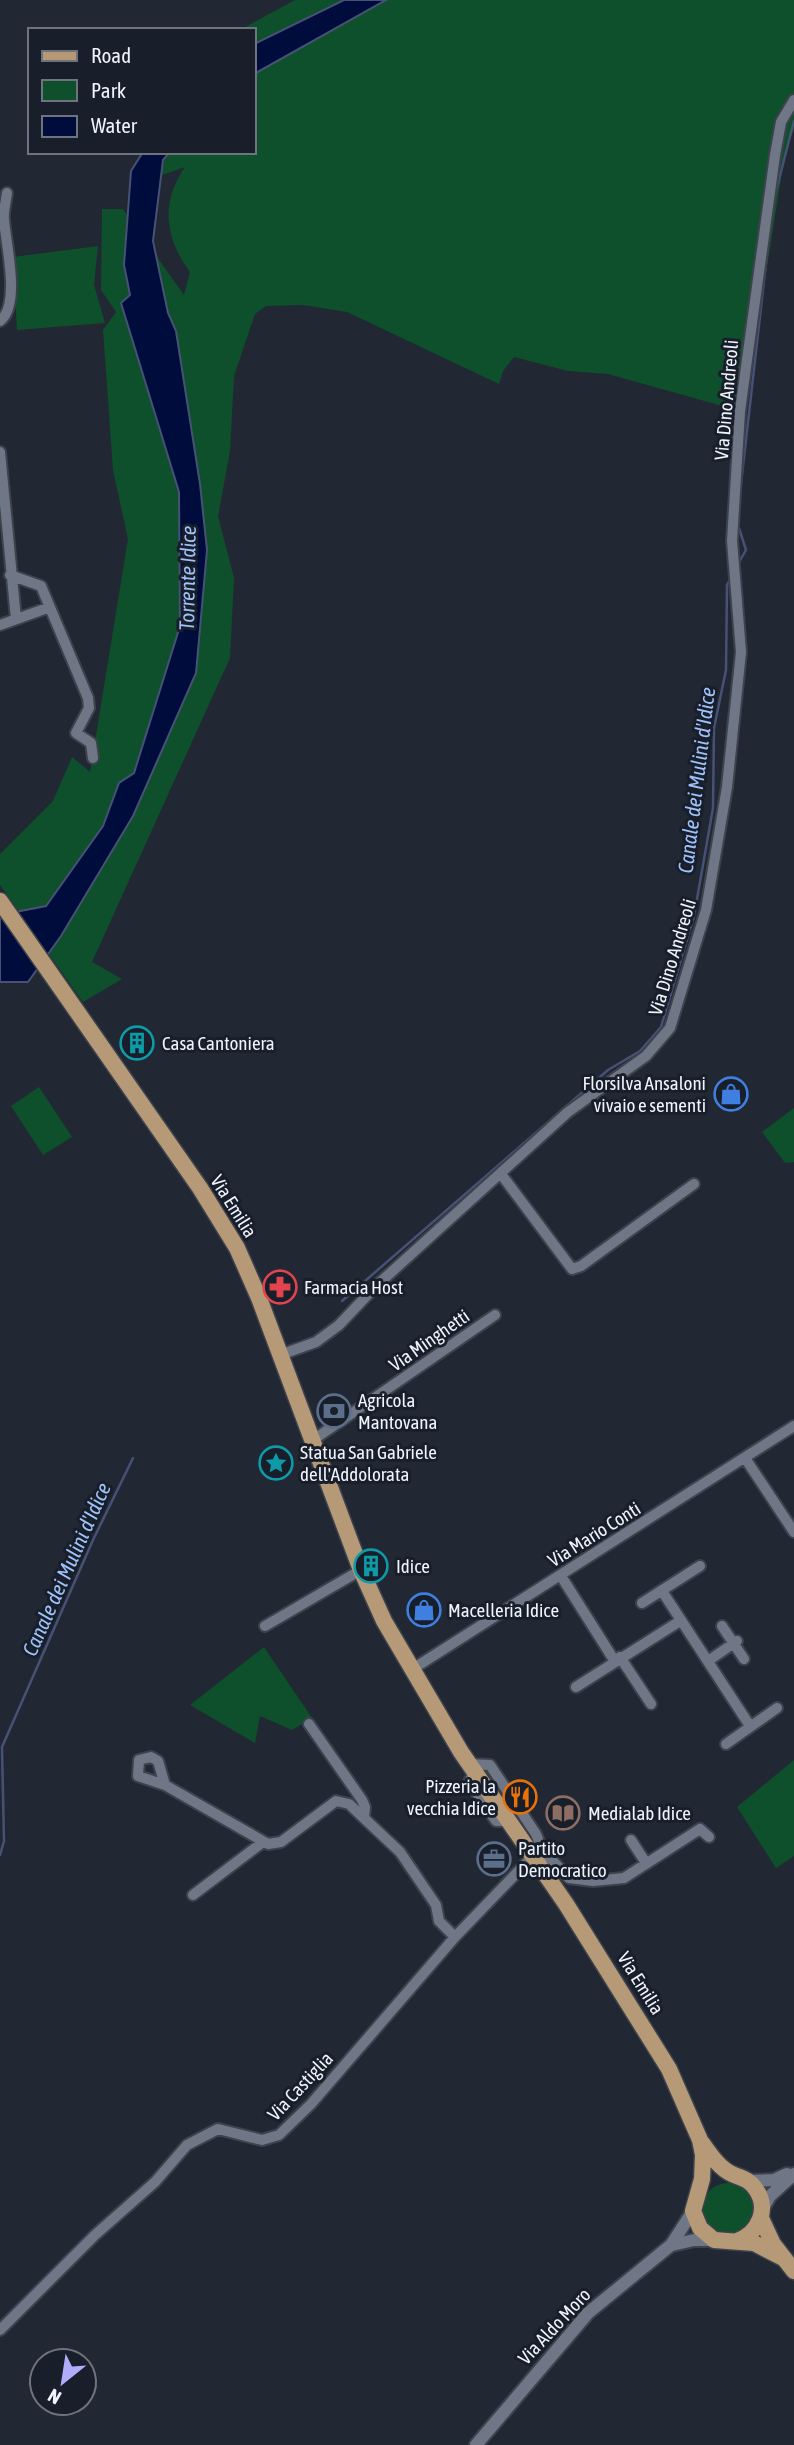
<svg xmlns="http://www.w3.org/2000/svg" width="794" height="2445" viewBox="0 0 794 2445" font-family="'Asap Condensed',sans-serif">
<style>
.green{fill:#0e502b}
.water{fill:#000c3b;stroke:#475175;stroke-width:2}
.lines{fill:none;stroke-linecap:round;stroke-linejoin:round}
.stream{stroke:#475175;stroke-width:2.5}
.minor-casing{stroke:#3d424c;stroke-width:14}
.tertiary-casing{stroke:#3d424c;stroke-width:16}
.primary-casing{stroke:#3d424c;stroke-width:19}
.minor{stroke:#6f7786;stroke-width:10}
.tertiary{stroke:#6f7786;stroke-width:12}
.primary{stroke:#b69976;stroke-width:16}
.labels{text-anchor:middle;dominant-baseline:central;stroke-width:6;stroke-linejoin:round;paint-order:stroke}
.street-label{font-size:19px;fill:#eef3fc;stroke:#181e2a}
.poi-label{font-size:19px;fill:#eef3fc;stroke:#181e2a;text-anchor:start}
.water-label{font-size:21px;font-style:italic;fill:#a0c2fb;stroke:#181e2a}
</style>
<rect width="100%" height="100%" fill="#212834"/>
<path class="green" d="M295 0H794V129L786 147 744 412 608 374 568 371 514 357 503 371 499 384 347 312 303 305 266 306 255 314 234 376 230 451 218 516 234 578 230 658 92 962 122 979 83 1002 0 885V854L53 801 72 757 90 772 128 539 113 470 103 330 116 312 101 290 102 209H123L184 295 190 272C165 238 160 203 185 167L162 175 161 164 172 152H254V30H240Z
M98 246 94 285 105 323 17 330 13 257Z
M39 1087 72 1137 43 1155 11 1106Z
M794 1108V1162L785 1163 762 1132Z
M264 1647 312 1718 292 1730 260 1716 255 1743 190 1705Z
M794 1760V1856L776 1868 737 1807Z
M702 2209a26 26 0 1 1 52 0a26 26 0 1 1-52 0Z"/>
<path class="water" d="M344 0H386L254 74V44Z
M143 152H170L163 160 153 241 168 313 176 331 200 484 207 550 196 673 133 816 61 936 28 982H0V915L46 906 103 826 119 783 134 773 180 626 179 492 121 303 130 295 124 265 131 171Z"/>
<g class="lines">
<path class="stream" d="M774 199 794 121
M741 484 769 237
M738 525 746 550 738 564
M342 1301 608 1070 640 1051 661 1027 694 916 713 808 714 728 726 670 727 585 730 580
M0 1855 4 1841 2 1747 93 1540 133 1458"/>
<defs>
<path id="minor" d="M0 321C21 305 6 245 4 220 3 211 6 202 7 193
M0 452 16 619
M10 575 41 586 88 698 89 708 76 733 91 743 93 758
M0 625 50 607
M501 1174 572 1269 581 1266 694 1184
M280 1355 316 1342 339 1325 376 1286 568 1112 646 1056 670 1028 706 910 727 787 741 652 732 541 740 411 775 155 781 122 794 100
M313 1440 495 1315
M745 1458 794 1532
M561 1576 614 1660
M662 1591 750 1726
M642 1603 700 1566
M265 1626 361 1570
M722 1626 744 1659
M620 1657 651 1704
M708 1661 737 1641
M411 1670 794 1426
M576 1687 680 1621
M309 1724 362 1800 365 1807 364 1818
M726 1744 777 1708
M468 1764 490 1765 536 1834 544 1854
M474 1773 469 1782 496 1821H508
M165 1785 138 1776 139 1760 151 1757 158 1761 165 1785 268 1844 281 1842 336 1801 349 1804 400 1852 436 1905 439 1921 455 1937
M631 1840 646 1863
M193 1895 263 1842
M0 2330 95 2235 155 2182 187 2145 218 2129 262 2140 279 2135 311 2104 455 1937 533 1856 547 1855 569 1878 593 1881 624 1878 700 1829 709 1837"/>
<path id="tertiary" d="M749 2181 774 2180 787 2174
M762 2210 770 2196 794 2174
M672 2245 694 2240H714
M476 2445 588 2313 671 2245 693 2211"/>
<path id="primary" d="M0 901 200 1188 237 1248 259 1298 361 1570 384 1621 461 1752 566 1904 669 2069 700 2140 703 2155 702 2179 693 2211 700 2228 714 2240 754 2243 785 2259
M702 2143C710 2154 719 2168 732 2174 741 2178 749 2179 755 2188 770 2208 759 2233 737 2241
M761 2218 773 2244 794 2271"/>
</defs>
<use href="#minor" class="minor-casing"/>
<use href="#tertiary" class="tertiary-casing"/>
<use href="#primary" class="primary-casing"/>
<use href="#minor" class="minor"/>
<use href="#tertiary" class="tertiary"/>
<use href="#primary" class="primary"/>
</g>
<defs>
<symbol id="building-ring" viewBox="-11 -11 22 22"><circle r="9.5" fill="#181e2a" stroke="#0f9aa8" stroke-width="1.5"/><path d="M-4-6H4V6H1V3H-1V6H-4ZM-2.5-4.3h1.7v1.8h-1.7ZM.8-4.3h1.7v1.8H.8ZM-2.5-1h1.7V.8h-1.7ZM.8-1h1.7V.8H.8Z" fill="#0f9aa8"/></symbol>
<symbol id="shop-ring" viewBox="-11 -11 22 22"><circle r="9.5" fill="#181e2a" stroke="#3f7fe0" stroke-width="1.5"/><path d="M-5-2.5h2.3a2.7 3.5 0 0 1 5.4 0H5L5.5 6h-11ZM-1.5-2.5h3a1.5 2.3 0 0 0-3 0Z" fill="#3f7fe0"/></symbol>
<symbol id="pharmacy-ring" viewBox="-11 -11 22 22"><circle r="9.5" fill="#181e2a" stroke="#e0444e" stroke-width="1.5"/><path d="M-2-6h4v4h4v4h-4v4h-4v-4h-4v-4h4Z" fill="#e0444e"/></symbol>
<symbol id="bank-ring" viewBox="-11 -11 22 22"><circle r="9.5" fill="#181e2a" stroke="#5c6f8a" stroke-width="1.5"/><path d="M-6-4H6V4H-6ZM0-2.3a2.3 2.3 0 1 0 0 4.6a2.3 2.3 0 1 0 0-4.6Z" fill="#5c6f8a"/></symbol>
<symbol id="sight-ring" viewBox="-11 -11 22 22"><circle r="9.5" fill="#181e2a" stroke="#0f9aa8" stroke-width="1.5"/><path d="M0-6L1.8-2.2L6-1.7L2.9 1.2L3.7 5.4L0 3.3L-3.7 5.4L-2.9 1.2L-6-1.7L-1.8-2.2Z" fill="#0f9aa8"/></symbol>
<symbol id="restaurant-ring" viewBox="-11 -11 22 22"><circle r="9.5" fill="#181e2a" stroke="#e8710a" stroke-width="1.5"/><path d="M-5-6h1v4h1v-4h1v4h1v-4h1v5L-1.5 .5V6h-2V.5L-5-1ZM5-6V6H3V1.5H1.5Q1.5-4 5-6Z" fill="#e8710a"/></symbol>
<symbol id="library-ring" viewBox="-11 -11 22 22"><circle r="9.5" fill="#181e2a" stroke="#8d6e63" stroke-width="1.5"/><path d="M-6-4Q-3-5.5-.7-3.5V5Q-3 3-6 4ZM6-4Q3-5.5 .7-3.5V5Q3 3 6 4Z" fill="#8d6e63"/></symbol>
<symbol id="office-ring" viewBox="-11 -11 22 22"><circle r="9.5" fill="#181e2a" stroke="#5c6f8a" stroke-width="1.5"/><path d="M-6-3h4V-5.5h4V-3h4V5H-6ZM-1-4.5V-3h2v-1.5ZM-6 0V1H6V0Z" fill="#5c6f8a"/></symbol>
</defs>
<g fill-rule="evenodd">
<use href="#building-ring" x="118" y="1024" width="38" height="38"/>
<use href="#shop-ring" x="712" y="1075" width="38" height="38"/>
<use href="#pharmacy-ring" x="261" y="1268" width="38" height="38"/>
<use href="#bank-ring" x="315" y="1392" width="38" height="38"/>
<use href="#sight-ring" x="257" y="1444" width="38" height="38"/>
<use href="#building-ring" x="352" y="1547" width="38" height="38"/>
<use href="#shop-ring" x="405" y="1591" width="38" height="38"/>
<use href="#restaurant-ring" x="501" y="1778" width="38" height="38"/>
<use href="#library-ring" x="544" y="1794" width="38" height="38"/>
<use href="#office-ring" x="475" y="1840" width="38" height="38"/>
</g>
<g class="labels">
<g class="street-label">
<text transform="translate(726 400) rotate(-85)">Via Dino Andreoli</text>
<text transform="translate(672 957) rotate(-73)">Via Dino Andreoli</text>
<text transform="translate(234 1206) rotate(58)">Via Emilia</text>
<text transform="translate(429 1340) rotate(-35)">Via Minghetti</text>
<text transform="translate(594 1534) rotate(-32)">Via Mario Conti</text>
<text transform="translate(641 1983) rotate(58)">Via Emilia</text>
<text transform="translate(300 2086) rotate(-47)">Via Castiglia</text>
<text transform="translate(554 2326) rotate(-47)">Via Aldo Moro</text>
</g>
<g class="poi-label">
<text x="162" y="1043">Casa Cantoniera</text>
<text x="706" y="1083" text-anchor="end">Florsilva Ansaloni<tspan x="706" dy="22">vivaio e sementi</tspan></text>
<text x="304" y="1287">Farmacia Host</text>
<text x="358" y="1400">Agricola<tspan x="358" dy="22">Mantovana</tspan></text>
<text x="300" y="1452">Statua San Gabriele<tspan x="300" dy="22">dell'Addolorata</tspan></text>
<text x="396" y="1566">Idice</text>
<text x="448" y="1610">Macelleria Idice</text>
<text x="496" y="1786" text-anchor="end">Pizzeria la<tspan x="496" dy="22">vecchia Idice</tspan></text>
<text x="588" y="1813">Medialab Idice</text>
<text x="518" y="1848">Partito<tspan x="518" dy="22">Democratico</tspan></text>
</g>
<g class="water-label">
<text transform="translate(187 578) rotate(-89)">Torrente Idice</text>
<text transform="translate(696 780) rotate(-83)">Canale dei Mulini d'Idice</text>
<text transform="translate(66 1569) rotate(-66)">Canale dei Mulini d'Idice</text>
</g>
</g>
<rect x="28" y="28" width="228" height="126" fill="#181e2a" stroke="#6e737e" stroke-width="2"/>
<rect x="42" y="51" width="35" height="10" fill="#b69976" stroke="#6e737e" stroke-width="2"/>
<text x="91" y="63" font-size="21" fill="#eef3fc">Road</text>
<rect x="42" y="80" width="35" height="21" fill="#0e502b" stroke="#6e737e" stroke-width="2"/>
<text x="91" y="98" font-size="21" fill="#eef3fc">Park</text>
<rect x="42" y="116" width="35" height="21" fill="#000c3b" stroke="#6e737e" stroke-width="2"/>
<text x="91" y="133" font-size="21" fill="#eef3fc">Water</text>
<g transform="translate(63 2382) rotate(210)"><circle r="33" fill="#181e2a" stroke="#6e737e" stroke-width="2"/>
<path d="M0-5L12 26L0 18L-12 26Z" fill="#b0aefa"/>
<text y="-10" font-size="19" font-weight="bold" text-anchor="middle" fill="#eef3fc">N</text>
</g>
</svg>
